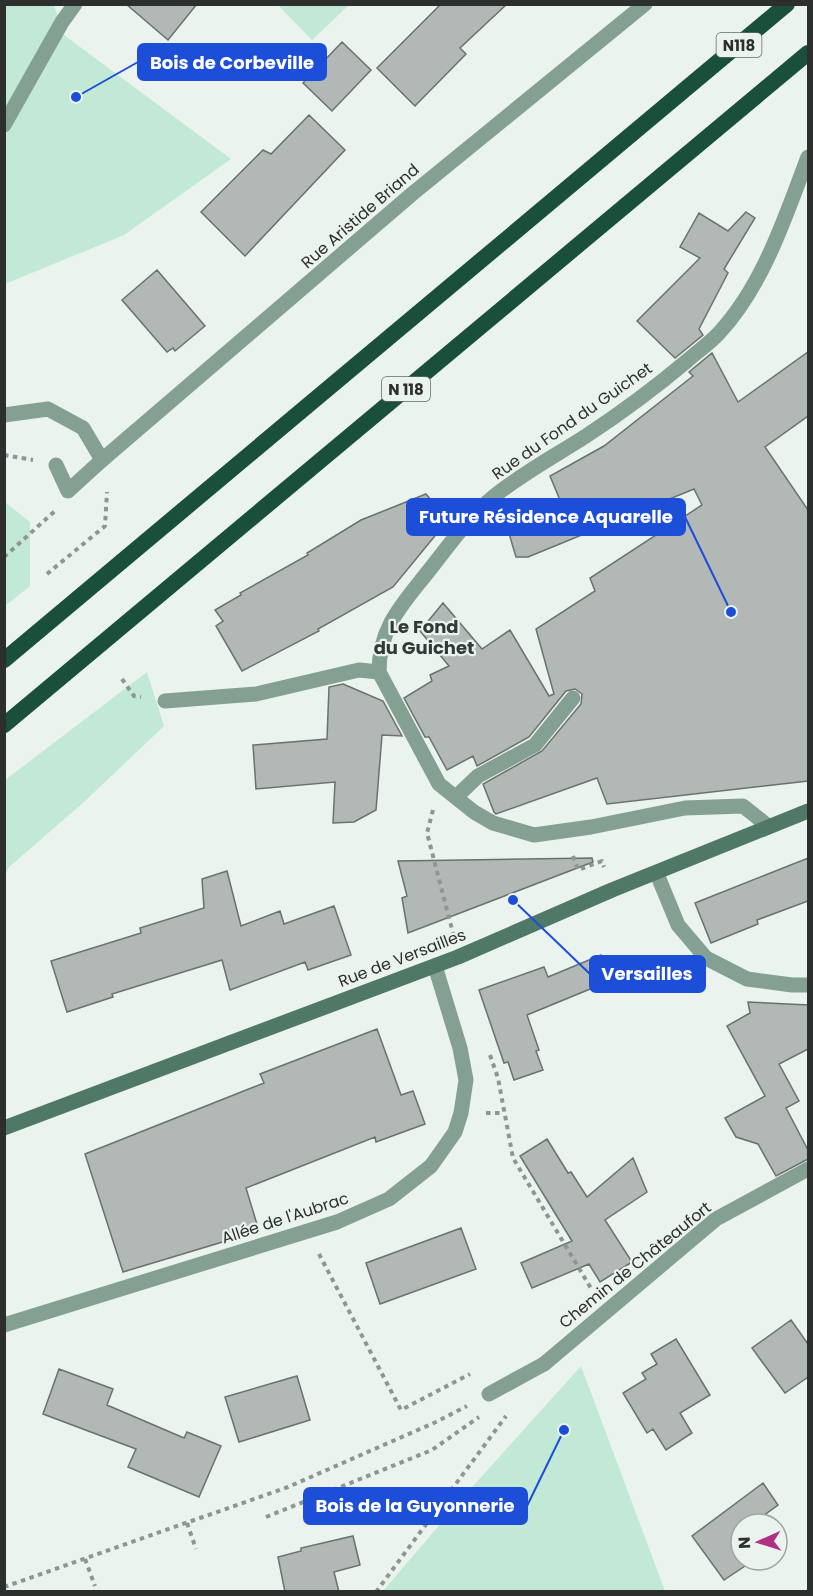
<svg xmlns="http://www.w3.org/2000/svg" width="813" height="1596" viewBox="0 0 813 1596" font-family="Poppins,sans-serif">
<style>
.green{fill:#c1e9d6}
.building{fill:#b1b8b5;stroke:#6a716e;stroke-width:1.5}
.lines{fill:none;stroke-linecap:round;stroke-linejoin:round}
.path{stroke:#8f9592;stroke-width:4;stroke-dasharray:4.5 4.5;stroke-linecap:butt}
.service{stroke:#84a092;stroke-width:15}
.minor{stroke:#84a092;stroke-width:15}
.secondary{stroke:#4f7866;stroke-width:15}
.trunk{stroke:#1a503b;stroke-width:16}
.labels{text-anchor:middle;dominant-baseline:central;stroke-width:4.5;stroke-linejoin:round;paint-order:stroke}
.shield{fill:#ebf3ef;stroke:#656a67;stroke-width:1.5}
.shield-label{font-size:15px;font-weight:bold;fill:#2c2f2d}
.street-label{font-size:16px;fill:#2c2f2d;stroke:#ebf3ef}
.neighbourhood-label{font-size:18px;font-weight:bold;fill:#333936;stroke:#ebf3ef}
.leader{fill:none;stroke:#1d4ed8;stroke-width:2}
.callout-dot{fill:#1d4ed8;stroke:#ebf3ef;stroke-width:2}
.callout{fill:#1d4ed8;stroke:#1d4ed8;stroke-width:2}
.callout-label{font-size:18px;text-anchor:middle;font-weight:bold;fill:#fff}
</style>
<rect width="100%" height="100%" fill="#ebf3ef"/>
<path class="green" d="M5 5H54L64 35 231 159 124 235 5 284Z
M278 5H349L312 40Z
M5 502 30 522V586L5 606Z
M147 672 164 726 84 802 9 867 5 875V780Z
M581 1366 665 1591H383L465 1495Z"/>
<path class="building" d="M126 4H197L168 40Z
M441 4H507L460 48 466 54 415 106 377 68Z
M342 42 371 70 332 111 303 83Z
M309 115 345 150 245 256 201 212 263 150 271 154Z
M746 212 755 218 724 269 728 273 699 329 703 335 675 358 637 321 700 258 680 247 699 213 728 231Z
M157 270 205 326 175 351 173 348 167 352 122 300Z
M808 352V416L765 447 808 510V781L607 804 597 778 496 814 494 812 483 784 542 751 581 704 582 694 575 689 566 691 529 737 477 766 473 756 447 770 429 737H425L404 698 432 681 430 675 449 666 420 631 443 603 482 649 510 630 549 696 554 694 536 629 595 591 590 578 702 505 694 489 528 557H516L505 520 562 505 550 476 604 446 693 376 689 372 712 353 738 402Z
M426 494 448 520 393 587 318 629 319 631 242 671 216 626 223 621 215 610 241 595 240 593 308 555 307 553 361 520Z
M343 684 383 701 402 736 382 735 376 810 354 822 333 823 335 782 256 789 253 745 327 739 329 687Z
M592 858 593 862 408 933 402 898 407 896 398 861Z
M808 858V901L757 920 758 924 711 943 695 903Z
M227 871 241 926 280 911 284 924 334 906 351 955 308 970 305 962 230 990 222 960 112 994 113 997 67 1012 51 961 141 933 140 928 204 908 202 879Z
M601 955 612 980 527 1015 539 1050 536 1051 543 1070 514 1080 508 1062 504 1063 479 990 544 967 548 977Z
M748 1002 808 1005V1049L779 1064 799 1101 786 1108 808 1150V1159L776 1176 758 1144 736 1137 725 1118 765 1096 727 1026 750 1013Z
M377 1029 401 1095 413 1091 425 1124 376 1142 375 1137 246 1188 259 1231 123 1272 85 1154 264 1083 260 1074Z
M547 1139 568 1173 571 1172 587 1197 633 1158 647 1192 605 1220 632 1262 600 1282 589 1264 532 1288 521 1263 572 1241 520 1156Z
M461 1228 476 1269 380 1304 366 1263Z
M791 1320 808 1344V1377L785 1393 752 1348Z
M676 1339 710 1395 680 1413 692 1433 666 1450 653 1429 647 1433 623 1393 646 1379 642 1373 657 1364 651 1354Z
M59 1369 113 1389 107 1405 184 1438 187 1432 221 1446 199 1497 128 1467 136 1449 43 1414Z
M297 1376 310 1420 239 1442 225 1397Z
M763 1483 778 1505 756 1521 759 1524H741V1560H754L724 1580 692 1536Z
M353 1536 360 1565 334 1572 339 1592H285L278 1557 301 1551V1548Z"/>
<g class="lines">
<path class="path" d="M4 455 33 460
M4 557 55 511
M47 574 105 526 107 492
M122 679 134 696 141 697
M433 810 427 833 453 933
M573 856 578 870 602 861 604 867
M490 1055 498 1078 513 1158 592 1290
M486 1113H504
M319 1254 401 1410 470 1374
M266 1517 432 1450 479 1417
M187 1523 196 1549
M85 1559 95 1586
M4 1587 288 1487 436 1422 467 1406
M376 1592 506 1416"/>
<path class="service" d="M56 465 68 491 102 460
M489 1394 544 1364"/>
<path class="minor" d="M4 125 62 22 75 4
M4 415 48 409 83 428 102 460 412 194 645 4
M165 701 256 694 359 670 379 672
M456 797 478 776 535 745 573 698
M768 826 743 806 685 808 591 827 534 835 493 823 474 812 439 784 379 672C379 628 401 606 427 573 447 548 467 519 492 498 521 474 555 456 586 436 621 413 656 387 688 360 698 351 710 343 719 333 764 284 785 217 808 157
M657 874 678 925 706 958 747 979 792 985H808
M4 1325 337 1222 389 1199 431 1166 455 1132 461 1113 466 1080 460 1048 435 966
M544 1364 716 1219 808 1169"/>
<path class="secondary" d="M4 1128 458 957 612 890 808 811"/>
<path class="trunk" d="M4 660 787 4
M4 725 808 53"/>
</g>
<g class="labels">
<g class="shield">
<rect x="716.5" y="33" width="45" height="24" rx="4.5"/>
<rect x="382" y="377" width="48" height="24" rx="4.5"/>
</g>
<g class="shield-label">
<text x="739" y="45">N118</text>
<text x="406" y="389">N 118</text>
</g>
<g class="street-label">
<text transform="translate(360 216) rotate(-41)">Rue Aristide Briand</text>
<text transform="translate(572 421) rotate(-35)">Rue du Fond du Guichet</text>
<text transform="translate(402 958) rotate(-21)">Rue de Versailles</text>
<text transform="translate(285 1218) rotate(-18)">Allée de l'Aubrac</text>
<text transform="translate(635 1265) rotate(-39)">Chemin de Châteaufort</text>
</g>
<g class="neighbourhood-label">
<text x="424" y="626">Le Fond<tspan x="424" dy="21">du Guichet</tspan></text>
</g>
</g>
<path class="leader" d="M76 97L138 62M731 612L685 517M513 900L590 974M564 1430L527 1506"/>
<g class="callout-dot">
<circle cx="76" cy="97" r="6"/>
<circle cx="731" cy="612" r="6"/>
<circle cx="513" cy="900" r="6"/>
<circle cx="564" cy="1430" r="6"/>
</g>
<g class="callout">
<rect x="138" y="44" width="188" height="36" rx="6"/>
<rect x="407" y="499" width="278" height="36" rx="6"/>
<rect x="590" y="956" width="115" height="36" rx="6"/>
<rect x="304" y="1488" width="223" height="36" rx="6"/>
</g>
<g class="callout-label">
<text x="232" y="69">Bois de Corbeville</text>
<text x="546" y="523">Future Résidence Aquarelle</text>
<text x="647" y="980">Versailles</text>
<text x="415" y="1512">Bois de la Guyonnerie</text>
</g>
<rect width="813" height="1596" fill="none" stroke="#2c2f2d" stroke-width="12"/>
<g transform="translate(759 1542) rotate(267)"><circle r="28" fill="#ebf3ef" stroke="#9fa5a1" stroke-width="1.5"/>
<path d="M0-4.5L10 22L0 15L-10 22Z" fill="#af3385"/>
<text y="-9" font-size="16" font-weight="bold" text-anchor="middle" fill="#2c2f2d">N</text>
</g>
</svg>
